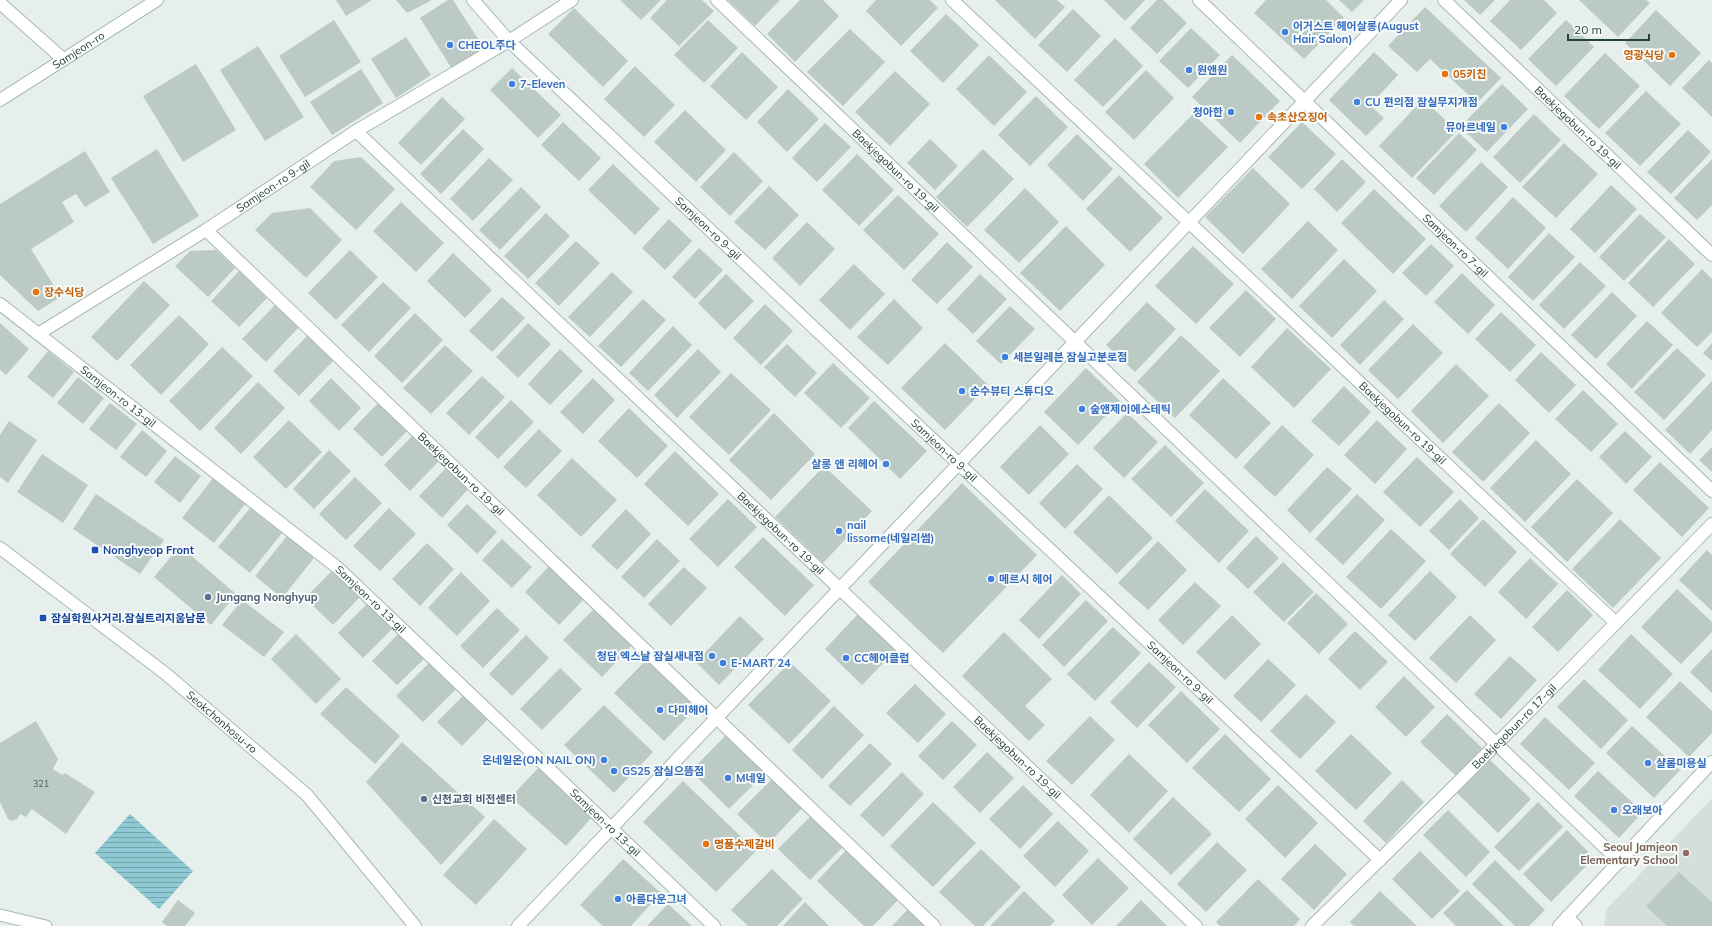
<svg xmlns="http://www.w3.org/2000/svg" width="1712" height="926" viewBox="0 0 1712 926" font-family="Mulish,'Noto Sans KR',sans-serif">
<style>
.built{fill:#d4dfda}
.water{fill:url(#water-rules)}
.building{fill:#bbcac4}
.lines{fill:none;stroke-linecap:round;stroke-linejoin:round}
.service-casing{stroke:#a8b8b2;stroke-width:13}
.minor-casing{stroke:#a8b8b2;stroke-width:14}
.tertiary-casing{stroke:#a8b8b2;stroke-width:14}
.secondary-casing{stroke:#a4bbb3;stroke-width:14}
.service{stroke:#fff;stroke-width:11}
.minor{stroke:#fff;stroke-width:12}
.tertiary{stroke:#fff;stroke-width:12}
.secondary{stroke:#fff;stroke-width:12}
.shop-dot{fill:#3f7fe0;stroke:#f7fbf9;stroke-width:1.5}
.food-dot{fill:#e8710a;stroke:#f7fbf9;stroke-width:1.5}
.transit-dot{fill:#1a4fb4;stroke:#f7fbf9;stroke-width:1.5}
.service-dot{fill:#5c6f8a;stroke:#f7fbf9;stroke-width:1.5}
.education-dot{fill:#8d6e63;stroke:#f7fbf9;stroke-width:1.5}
.labels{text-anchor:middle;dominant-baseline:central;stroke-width:4;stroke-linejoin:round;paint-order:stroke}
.number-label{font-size:9px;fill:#4a645c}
.shop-label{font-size:11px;font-weight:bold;fill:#366cbe;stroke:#f7fbf9;text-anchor:start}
.street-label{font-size:11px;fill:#24423a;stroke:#f7fbf9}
.food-label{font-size:11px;font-weight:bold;fill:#c56008;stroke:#f7fbf9;text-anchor:start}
.transit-label{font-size:11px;font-weight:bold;fill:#164399;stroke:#f7fbf9;text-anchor:start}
.service-label{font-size:11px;font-weight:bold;fill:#4e5e75;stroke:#f7fbf9;text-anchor:start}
.education-label{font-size:11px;font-weight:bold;fill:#785e54;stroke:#f7fbf9;text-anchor:end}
</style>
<defs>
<pattern id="water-rules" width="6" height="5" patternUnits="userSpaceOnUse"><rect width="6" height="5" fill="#8ec9d4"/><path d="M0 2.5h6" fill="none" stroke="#74a5ad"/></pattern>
</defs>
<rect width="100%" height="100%" fill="#e6efeb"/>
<path class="built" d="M1712 798V926H1604L1607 909Z"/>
<path class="water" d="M130 814 193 871 159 909 95 853Z"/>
<path class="building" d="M336 0H372L346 16Z
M396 0H432L407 13Z
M448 0H453L484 48 452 69 420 18Z
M620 0H661L641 20Z
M667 0H702L714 11 679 46 650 18Z
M728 0H780L755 26Z
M800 0H823L839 16 795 62 767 34Z
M876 0H930L938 8 901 46 866 11Z
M995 0H1057L1065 7 1035 39Z
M1104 0H1145L1125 21Z
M1157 0H1163L1187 23 1157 54 1130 28Z
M1266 0H1326L1344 18 1304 59 1254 13Z
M1339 0H1364L1352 12Z
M1464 0H1495L1480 15Z
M1510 0H1544L1557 13 1521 50 1490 21Z
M1579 0H1646L1650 3 1618 37Z
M1425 7 1501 78 1477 103 1430 59 1417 72 1388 46Z
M574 8 628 61 603 87 548 34Z
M1073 9 1101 36 1067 72 1038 45Z
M1656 10 1701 53 1670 86 1625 43Z
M946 14 979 45 943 83 910 51Z
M334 20 361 62 305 97 279 56Z
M708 20 738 48 704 83 674 55Z
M1566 20 1594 47 1556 86 1528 59Z
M1191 28 1220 55 1188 88 1159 61Z
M850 29 885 62 843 106 807 72Z
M406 37 431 75 396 98 371 59Z
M1115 38 1143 66 1103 107 1074 80Z
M258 46 304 117 265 141 220 70Z
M742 52 778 87 746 120 710 86Z
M1374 52 1398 75 1370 105 1384 118 1366 136 1329 100Z
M1605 53 1640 86 1599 129 1564 96Z
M989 55 1027 92 994 126 956 89Z
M1232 55 1280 101 1240 143 1192 97Z
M1709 60 1712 63V117L1682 88Z
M196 64 236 130 183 162 143 96Z
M635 66 675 105 644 137 604 99Z
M512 68 561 115 538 138 490 90Z
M361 69 383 103 332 135 310 102Z
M1146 70 1174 98 1134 140 1105 112Z
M895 71 930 104 890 146 855 112Z
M1502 84 1528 109 1487 152 1460 127Z
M788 89 819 119 787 152 757 122Z
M1646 91 1681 124 1640 166 1605 133Z
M1036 96 1068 127 1030 166 998 135Z
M442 97 465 119 421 165 398 143Z
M1423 99 1457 131 1412 178 1379 146Z
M685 110 726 150 696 182 654 142Z
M1193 114 1228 147 1178 198 1144 164Z
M1534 114 1561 140 1520 183 1493 157Z
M563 122 601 158 579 181 541 145Z
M1302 122 1336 154 1302 189 1268 157Z
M825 123 851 147 817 182 792 158Z
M463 129 484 149 441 194 420 174Z
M1688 130 1711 152 1671 194 1647 172Z
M1459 133 1477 150 1434 195 1416 178Z
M1077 134 1113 169 1083 201 1047 165Z
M930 139 958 166 935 190 907 163Z
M1564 143 1598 174 1556 218 1522 187Z
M157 149 199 216 153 244 111 178Z
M983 149 1014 179 967 227 936 197Z
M85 151 110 192 85 207 76 194 62 202 74 222 31 249 61 297 38 311 0 275V204Z
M734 152 763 181 730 216 700 187Z
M857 154 894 190 859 226 822 190Z
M361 157 395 189 356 230 310 187 334 161Z
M489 158 513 180 473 221 450 199Z
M1342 159 1366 182 1337 212 1314 189Z
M1712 159V205L1697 220 1674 198Z
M1481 162 1508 187 1466 232 1439 206Z
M613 164 660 209 635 235 588 190Z
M1253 168 1290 204 1243 254 1205 217Z
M1119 175 1163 218 1130 252 1086 209Z
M1611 185 1637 209 1595 253 1570 229Z
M769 186 799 215 765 250 734 222Z
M521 187 541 207 500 250 479 230Z
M1025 188 1059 222 1019 263 984 230Z
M1374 189 1426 239 1393 274 1341 223Z
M898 195 939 234 904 270 863 230Z
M1513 197 1546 228 1508 269 1475 238Z
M401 202 444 243 416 272 373 231Z
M310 208 342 240 306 278 255 230 272 213Z
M546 213 570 236 528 279 504 256Z
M1640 214 1666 237 1624 281 1599 257Z
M669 219 692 241 665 270 642 248Z
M1308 221 1338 250 1292 299 1261 269Z
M807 222 835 249 800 286 772 258Z
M1066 226 1105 265 1060 311 1020 273Z
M1549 233 1575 257 1533 301 1508 277Z
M1669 239 1695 264 1653 307 1628 283Z
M576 241 600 263 559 306 535 283Z
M947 242 973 267 937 304 911 280Z
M1431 244 1454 266 1426 296 1402 273Z
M1193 246 1234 284 1196 324 1155 286Z
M699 248 723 270 695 299 672 277Z
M216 250 235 268 208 297 175 266 190 251Z
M350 250 378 277 336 320 308 293Z
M453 253 492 290 465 318 427 281Z
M1344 259 1377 291 1332 338 1299 306Z
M1580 262 1606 286 1564 329 1539 305Z
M854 264 885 294 850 330 819 300Z
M1702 269 1712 279V332L1697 347 1661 313Z
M239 271 267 298 239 327 211 301Z
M612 272 633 292 590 337 568 317Z
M1462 273 1495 305 1468 334 1434 302Z
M726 274 754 301 725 330 698 303Z
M980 274 1007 299 973 334 947 309Z
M144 281 170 305 117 361 91 337Z
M383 282 411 308 369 352 341 325Z
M1246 290 1276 319 1240 357 1209 328Z
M1612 292 1637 316 1596 359 1571 335Z
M502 297 525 318 492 352 469 331Z
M643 299 666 320 621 367 598 346Z
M894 299 923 328 888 365 857 337Z
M1384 300 1404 319 1360 365 1340 345Z
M1147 302 1176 329 1135 372 1106 345Z
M765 304 793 331 761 365 733 338Z
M275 305 299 327 266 362 242 339Z
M1010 306 1035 329 1001 364 976 341Z
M1501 312 1536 345 1510 372 1475 339Z
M415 313 443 340 402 383 374 356Z
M179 315 209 344 161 395 130 365Z
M1647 321 1673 345 1632 389 1606 364Z
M0 323 29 349 6 375 0 370Z
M528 323 551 344 518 378 496 357Z
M1413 324 1443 353 1398 399 1368 370Z
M673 326 692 345 648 391 629 373Z
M1287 328 1331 369 1294 408 1251 367Z
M309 334 335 359 299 396 273 371Z
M1181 335 1220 371 1175 418 1137 382Z
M945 343 988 385 945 430 901 388Z
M1712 343V361L1703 353Z
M787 344 817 373 795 397 764 367Z
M445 345 473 371 431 414 403 388Z
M222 347 253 376 200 431 169 401Z
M1677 348 1706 375 1664 420 1634 392Z
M560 349 583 371 550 405 528 384Z
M698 349 721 372 677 418 654 395Z
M48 351 74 372 53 398 27 377Z
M1541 352 1576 385 1549 413 1515 380Z
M833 363 870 398 841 428 804 393Z
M1456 364 1489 396 1443 443 1411 411Z
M1086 368 1120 401 1078 445 1044 412Z
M731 373 771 410 729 455 689 417Z
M482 376 505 397 469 435 446 413Z
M78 377 104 398 83 424 57 403Z
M331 378 361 408 339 431 309 401Z
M593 378 615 400 583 434 560 412Z
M1223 378 1271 423 1236 459 1189 415Z
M1712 381V430L1690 454 1665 430Z
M258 382 285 408 241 454 214 428Z
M1344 386 1371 412 1339 446 1311 421Z
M1583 390 1618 424 1591 452 1555 419Z
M511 400 534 422 498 459 475 437Z
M874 401 927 451 900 479 848 428Z
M379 402 408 430 382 457 353 429Z
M110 403 137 424 116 450 89 429Z
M1499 403 1530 433 1483 482 1452 452Z
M629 408 668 446 637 478 598 441Z
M774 413 815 454 771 500 729 460Z
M1127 413 1158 442 1124 478 1093 448Z
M289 420 322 452 286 489 253 457Z
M1377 420 1407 449 1375 484 1344 455Z
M9 421 37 440 8 483 0 477V435Z
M1040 425 1069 454 1029 495 1000 467Z
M1282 425 1314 455 1275 497 1243 467Z
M539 429 562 451 526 488 503 467Z
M142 430 167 451 146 477 120 457Z
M1625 431 1652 457 1626 484 1599 457Z
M413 435 440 460 410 491 384 465Z
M1536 440 1571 474 1525 522 1490 488Z
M1165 445 1204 483 1171 517 1131 479Z
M1712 447V472L1699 460Z
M329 450 351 471 314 509 293 489Z
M675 451 719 494 688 526 644 484Z
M42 454 88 485 63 523 17 492Z
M175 456 201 476 180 503 154 482Z
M1417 457 1454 492 1420 527 1383 492Z
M572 458 617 500 581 537 537 495Z
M1660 462 1709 508 1682 537 1633 490Z
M1077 464 1103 489 1065 529 1039 503Z
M824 466 872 511 823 563 775 517Z
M447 467 469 488 442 518 419 496Z
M1327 467 1352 489 1310 533 1287 510Z
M355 477 382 503 346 540 319 514Z
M213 478 246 503 214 543 182 518Z
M1577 479 1613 513 1567 562 1531 527Z
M962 483 1037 555 943 653 868 582Z
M1205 489 1249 531 1219 563 1175 521Z
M96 494 164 540 140 574 73 529Z
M1357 494 1385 520 1343 565 1315 539Z
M1109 495 1153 538 1117 574 1073 532Z
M728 499 757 527 718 567 689 539Z
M1460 499 1479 518 1449 550 1429 531Z
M467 504 497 532 477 554 447 525Z
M250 508 282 533 250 573 218 547Z
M389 508 416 534 380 571 353 546Z
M626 509 651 534 617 570 591 546Z
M1483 519 1517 552 1485 587 1450 554Z
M1620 519 1661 558 1613 608 1572 569Z
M1391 529 1426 561 1381 609 1346 577Z
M287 536 314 558 282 598 255 576Z
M1256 536 1279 558 1248 589 1226 568Z
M763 537 814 585 785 616 734 567Z
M502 539 532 567 512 588 482 560Z
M657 539 680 561 644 598 621 577Z
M1158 541 1187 570 1148 610 1118 583Z
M427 543 454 569 420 606 392 579Z
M180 546 236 594 211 625 154 577Z
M1707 550 1712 555V611L1679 580Z
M1530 558 1558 584 1526 619 1498 592Z
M1283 562 1314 592 1284 622 1253 592Z
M551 564 586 597 559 625 525 592Z
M684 567 707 588 671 626 648 604Z
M333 570 360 597 333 625 305 598Z
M1430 571 1457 597 1415 641 1388 615Z
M461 572 490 601 457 636 428 608Z
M1062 575 1081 594 1039 639 1019 620Z
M1195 582 1221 606 1183 645 1158 620Z
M1677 589 1712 622V632L1681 664 1641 627Z
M1567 590 1593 615 1558 652 1532 627Z
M1316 593 1348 624 1319 654 1287 623Z
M242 600 284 632 264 657 222 625Z
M1086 600 1108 621 1064 667 1042 645Z
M368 603 393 628 363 658 338 633Z
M596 607 634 643 602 677 563 640Z
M497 608 520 630 483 668 460 646Z
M858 614 896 650 862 685 825 649Z
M1232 615 1261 644 1225 680 1196 652Z
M1470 615 1496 640 1456 683 1429 658Z
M740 616 764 639 719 685 696 662Z
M1113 627 1141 653 1095 701 1067 674Z
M1355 631 1388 662 1360 690 1328 659Z
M1004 632 1052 679 1025 706 1045 725 1029 741 962 676Z
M296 634 341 679 316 704 271 659Z
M398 634 424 659 397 685 372 661Z
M1631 634 1673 674 1640 709 1598 670Z
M526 635 549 658 512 696 489 674Z
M1712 649V693L1690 672Z
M650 656 700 704 664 741 614 693Z
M1510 656 1537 680 1501 719 1474 694Z
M1268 659 1296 685 1261 722 1233 696Z
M790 662 831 701 789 744 748 705Z
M1149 662 1176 687 1137 728 1110 702Z
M429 663 456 689 423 722 396 696Z
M560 668 582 689 542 730 520 709Z
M1404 676 1435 707 1406 737 1375 707Z
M1584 679 1628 720 1601 749 1557 707Z
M1680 681 1712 711V733L1689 757 1646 717Z
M915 684 946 714 918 743 886 713Z
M346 687 400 736 375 764 320 714Z
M1181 691 1220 729 1187 763 1148 725Z
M1306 694 1336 722 1300 759 1270 731Z
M463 696 487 720 462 746 437 722Z
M604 705 653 752 614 793 564 745Z
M834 706 864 735 822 779 792 750Z
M1447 714 1482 748 1456 776 1420 742Z
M1090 716 1115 740 1072 785 1046 761Z
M1545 717 1595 763 1569 790 1520 744Z
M36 721 58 759 53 769 62 775 65 773 95 792 66 834 32 809 26 817 20 814 17 819 12 821 8 819 0 802V743Z
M952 721 977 745 943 780 918 756Z
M1632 726 1680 770 1654 798 1606 753Z
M729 732 768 770 729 809 691 771Z
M1225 734 1271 779 1239 812 1192 768Z
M1351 734 1392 773 1356 810 1315 771Z
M402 742 485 817 441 865 366 782Z
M870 743 892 764 850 806 828 786Z
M987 752 1014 778 980 813 953 787Z
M1129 754 1168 791 1129 833 1090 795Z
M1490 760 1531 799 1498 833 1457 793Z
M540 766 594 815 566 846 511 797Z
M1598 771 1643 812 1619 838 1574 796Z
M902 772 924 794 883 837 860 815Z
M773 778 803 807 768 844 737 814Z
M1402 780 1424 802 1386 843 1363 821Z
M683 781 756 851 716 892 643 822Z
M1023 785 1053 814 1020 849 989 819Z
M1278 785 1318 823 1285 858 1245 819Z
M1173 797 1212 834 1171 875 1133 839Z
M933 802 976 843 933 887 890 846Z
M1538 802 1563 827 1519 871 1494 847Z
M1448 810 1490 852 1466 877 1423 835Z
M814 813 846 844 810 880 778 849Z
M494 819 527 849 476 905 443 875Z
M1058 821 1089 851 1055 887 1023 856Z
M1567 830 1594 858 1551 902 1523 874Z
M1217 842 1247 870 1206 912 1177 884Z
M1315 844 1347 874 1314 910 1281 879Z
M849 847 901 897 873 926H864L817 881Z
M981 849 1021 887 983 926H975L939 892Z
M1420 851 1460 891 1432 919 1392 879Z
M1098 858 1129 888 1092 925 1062 895Z
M623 859 661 893 631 926H603L580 905Z
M1495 860 1545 910 1529 926H1515L1472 884Z
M772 869 803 899 777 926H748L731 910Z
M1679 872 1712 902V926H1667L1646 906Z
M1258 879 1300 919 1294 926H1220L1216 922Z
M1467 890 1504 926H1456L1443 913Z
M1024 891 1055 921 1050 926H990Z
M1380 891 1417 926H1354L1350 922Z
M178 900 195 913 185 926H167L162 922Z
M1141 900 1167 926H1116Z
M805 902 829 926H783Z
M668 904 692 926H647Z
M910 907 929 926H892Z"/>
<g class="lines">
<defs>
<path id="service" d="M0 915 46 926"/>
<g id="minor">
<path id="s1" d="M473 0 509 41 1380 860"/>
<path id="s2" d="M717 0 1620 862"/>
<path id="s3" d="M952 0 1616 623"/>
<path id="s4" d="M1199 0 1712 491"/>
<path id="s5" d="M1444 0 1712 255"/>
<path d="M0 3 63 59"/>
<path id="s6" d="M356 131 1196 926"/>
<path id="s7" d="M206 230 934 926"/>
<path id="s8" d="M0 304 338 568 714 926"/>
<path id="s9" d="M38 334 206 230 356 131 509 41 572 0"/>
<path d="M1567 917 1576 926"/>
<path d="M518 926 1401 0"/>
<path id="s10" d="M1312 926C1448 794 1581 660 1712 524"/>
<path d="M1559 926 1712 762"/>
</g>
<g id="tertiary">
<path id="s11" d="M0 548 166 674 307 795 415 926"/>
</g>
<g id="secondary">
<path id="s12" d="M0 100 157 0"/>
</g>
</defs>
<use href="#service" class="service-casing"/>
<use href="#minor" class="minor-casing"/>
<use href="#tertiary" class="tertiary-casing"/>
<use href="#secondary" class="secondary-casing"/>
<use href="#service" class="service"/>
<use href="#minor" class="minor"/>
<use href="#tertiary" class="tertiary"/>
<use href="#secondary" class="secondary"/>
</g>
<g class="shop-dot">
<circle cx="1285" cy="32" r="4"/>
<circle cx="450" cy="45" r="4"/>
<circle cx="1189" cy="70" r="4"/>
<circle cx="512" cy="84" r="4"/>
<circle cx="1357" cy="102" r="4"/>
<circle cx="1231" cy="112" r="4"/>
<circle cx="1504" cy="127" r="4"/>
<circle cx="1005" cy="357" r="4"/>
<circle cx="962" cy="391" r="4"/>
<circle cx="1082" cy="409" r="4"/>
<circle cx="886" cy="464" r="4"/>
<circle cx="839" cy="531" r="4"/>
<circle cx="991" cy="579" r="4"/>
<circle cx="712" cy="656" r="4"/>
<circle cx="846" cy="658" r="4"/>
<circle cx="723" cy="663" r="4"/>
<circle cx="660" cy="710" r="4"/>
<circle cx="604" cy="760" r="4"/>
<circle cx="1648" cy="763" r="4"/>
<circle cx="614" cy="771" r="4"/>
<circle cx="728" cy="778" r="4"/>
<circle cx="1614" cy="810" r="4"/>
<circle cx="618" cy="899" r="4"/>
</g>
<g class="food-dot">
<circle cx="1672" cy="55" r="4"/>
<circle cx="1445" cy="74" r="4"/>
<circle cx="1259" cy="117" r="4"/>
<circle cx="36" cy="292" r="4"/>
<circle cx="706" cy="844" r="4"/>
</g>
<g class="transit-dot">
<rect x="91" y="546" width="8" height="8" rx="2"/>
<rect x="39" y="614" width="8" height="8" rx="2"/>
</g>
<g class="service-dot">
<circle cx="208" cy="597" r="4"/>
<circle cx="424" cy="799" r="4"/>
</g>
<circle class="education-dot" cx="1686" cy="853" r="4"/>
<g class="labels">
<g class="number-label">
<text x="41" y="783">321</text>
</g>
<g class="shop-label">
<text x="1293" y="26">어거스트 헤어살롱(August<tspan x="1293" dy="13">Hair Salon)</tspan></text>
<text x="458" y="45">CHEOL주다</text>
<text x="1197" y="70">원앤원</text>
<text x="520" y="84">7-Eleven</text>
<text x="1365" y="102">CU 편의점 잠실무지개점</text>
<text x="1223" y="112" text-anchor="end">청아한</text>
<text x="1496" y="127" text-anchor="end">뮤아르네일</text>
<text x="1013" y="357">세븐일레븐 잠실고분로점</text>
<text x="970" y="391">순수뷰티 스튜디오</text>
<text x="1090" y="409">숲앤제이에스테틱</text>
<text x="878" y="464" text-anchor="end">살롱 앤 리헤어</text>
<text x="847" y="525">nail<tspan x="847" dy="13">lissome(네일리썸)</tspan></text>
<text x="999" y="579">메르시 헤어</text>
<text x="704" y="656" text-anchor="end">청담 엑스날 잠실새내점</text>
<text x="854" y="658">CC헤어클럽</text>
<text x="731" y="663">E-MART 24</text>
<text x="668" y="710">다미헤어</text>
<text x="596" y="760" text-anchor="end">온네일온(ON NAIL ON)</text>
<text x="1656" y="763">샬롬미용실</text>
<text x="622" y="771">GS25 잠실으뜸점</text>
<text x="736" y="778">M네일</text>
<text x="1622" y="810">오래보아</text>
<text x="626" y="899">아름다운그녀</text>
</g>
<g class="street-label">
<text stroke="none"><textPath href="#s12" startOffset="93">Samjeon-ro</textPath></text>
<text stroke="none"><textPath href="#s5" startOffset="185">Baekjegobun-ro 19-gil</textPath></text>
<text stroke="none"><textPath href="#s2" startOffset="247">Baekjegobun-ro 19-gil</textPath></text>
<text stroke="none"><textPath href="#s9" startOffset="278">Samjeon-ro 9-gil</textPath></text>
<text stroke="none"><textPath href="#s1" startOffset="328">Samjeon-ro 9-gil</textPath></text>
<text stroke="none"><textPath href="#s4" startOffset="355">Samjeon-ro 7-gil</textPath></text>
<text stroke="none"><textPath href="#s8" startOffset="150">Samjeon-ro 13-gil</textPath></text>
<text stroke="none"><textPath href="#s3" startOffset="618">Baekjegobun-ro 19-gil</textPath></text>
<text stroke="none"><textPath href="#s1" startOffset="652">Samjeon-ro 9-gil</textPath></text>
<text stroke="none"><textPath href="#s7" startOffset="353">Baekjegobun-ro 19-gil</textPath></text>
<text stroke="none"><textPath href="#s6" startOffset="585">Baekjegobun-ro 19-gil</textPath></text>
<text stroke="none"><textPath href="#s8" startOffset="474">Samjeon-ro 13-gil</textPath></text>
<text stroke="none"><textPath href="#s1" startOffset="976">Samjeon-ro 9-gil</textPath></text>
<text stroke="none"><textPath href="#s11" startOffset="282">Seokchonhosu-ro</textPath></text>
<text stroke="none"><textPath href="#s10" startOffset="284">Baekjegobun-ro 17-gil</textPath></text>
<text stroke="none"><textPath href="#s6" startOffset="911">Baekjegobun-ro 19-gil</textPath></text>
<text stroke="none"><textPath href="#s8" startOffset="798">Samjeon-ro 13-gil</textPath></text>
</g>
<g class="food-label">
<text x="1664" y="55" text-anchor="end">영광식당</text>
<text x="1453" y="74">05키친</text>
<text x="1267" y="117">속초산오징어</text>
<text x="44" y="292">장수식당</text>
<text x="714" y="844">명품수제갈비</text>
</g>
<g class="transit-label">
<text x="103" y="550">Nonghyeop Front</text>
<text x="51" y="618">잠실학원사거리.잠실트리지움남문</text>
</g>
<g class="service-label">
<text x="216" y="597">Jungang Nonghyup</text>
<text x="432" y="799">신천교회 비전센터</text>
</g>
<g class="education-label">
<text x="1678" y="847">Seoul Jamjeon<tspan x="1678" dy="13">Elementary School</tspan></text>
</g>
</g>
<path d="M1568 34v6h81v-6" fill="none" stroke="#24423a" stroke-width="2"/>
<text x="1574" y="34" font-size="12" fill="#24423a" stroke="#f7fbf9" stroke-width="3" paint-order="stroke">20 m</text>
</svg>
